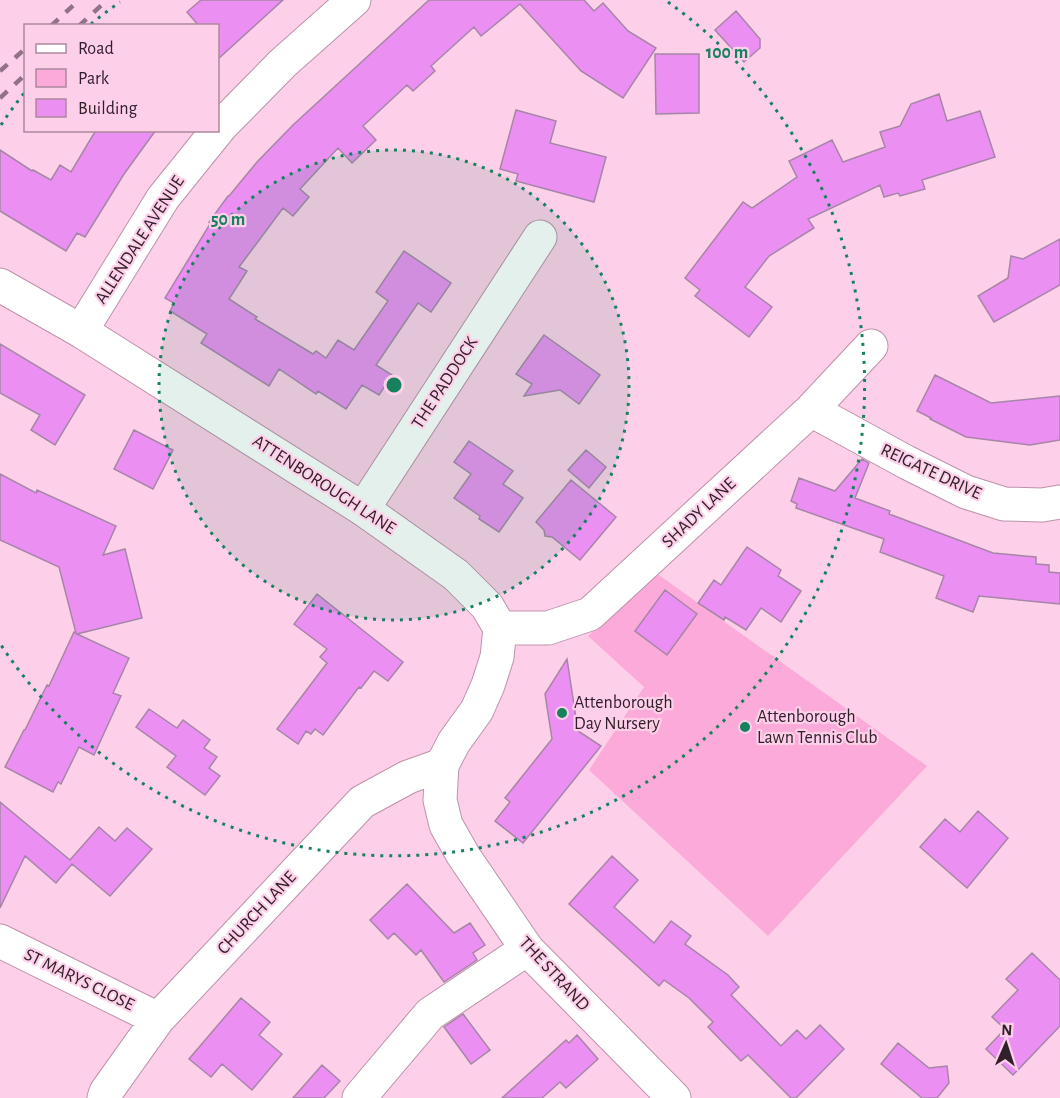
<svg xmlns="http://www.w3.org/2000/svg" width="1060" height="1098" viewBox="0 0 1060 1098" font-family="'Alegreya Sans',sans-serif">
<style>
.green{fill:#fcaad9}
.building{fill:#eb90f2;stroke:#a586a7;stroke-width:1.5}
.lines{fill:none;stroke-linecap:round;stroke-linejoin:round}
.minor-casing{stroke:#bd92aa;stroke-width:35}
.tertiary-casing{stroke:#bd92aa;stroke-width:35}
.minor{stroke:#fff;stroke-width:33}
.tertiary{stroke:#fff;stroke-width:33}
.rail{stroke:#927384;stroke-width:4.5;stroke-dasharray:10 10;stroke-linecap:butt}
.ring{fill:none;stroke:#15815d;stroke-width:3;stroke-dasharray:3 6}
.poi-dot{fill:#15815d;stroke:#fecfe9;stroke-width:2}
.labels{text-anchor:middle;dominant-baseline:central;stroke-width:4.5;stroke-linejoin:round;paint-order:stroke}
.street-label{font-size:18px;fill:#31202a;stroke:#fecfe9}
.poi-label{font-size:18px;fill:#31202a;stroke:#fecfe9;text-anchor:start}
.centre{fill:#15815d;stroke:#fecfe9;stroke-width:3}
.ring-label{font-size:18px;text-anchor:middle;font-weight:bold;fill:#15815d;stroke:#fecfe9;stroke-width:4.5;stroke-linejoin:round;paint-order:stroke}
</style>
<rect width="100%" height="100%" fill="#fecfe9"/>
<path class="green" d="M656 573 927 766 768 936 589 770 644 687 588 636Z"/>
<path class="building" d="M201 0H283L218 59V26H199L187 12Z
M429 0H584L594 11 603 3 628 31 656 48 623 98 581 71 520 4 481 36 474 27 431 66 435 71 413 91 407 85 363 126 376 140 352 163 338 148 300 189 309 197 293 216 283 208 239 267 247 271 229 299 257 317 255 319 313 354 316 351 326 358 338 340 354 350 388 301 376 292 404 251 451 283 431 312 418 303 376 365 392 375 379 395 362 385 346 409 318 391 316 394 279 369 269 386 201 343 207 334 170 311 174 303 165 298 210 224 209 222 228 196H229L257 162 293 125Z
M736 11 760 39V48L744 62 715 30Z
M655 54H699V113L656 114Z
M939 94 947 121 980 111 995 157 922 180 925 189 900 196 898 193 884 197 880 185 808 219 814 228 769 256 745 287 772 307 749 337 695 296 700 290 685 278 743 202 752 208 797 177 789 161 832 140 843 162 885 147 880 132 900 126 911 104Z
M516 110 556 121 550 143 606 157 594 202 516 181 518 174 500 169Z
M96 130H156L124 174 85 237 77 233 66 251 0 211V150L32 171 33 170 51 180 60 165 71 172Z
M1060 239V285L994 322 978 296 1008 278 1011 256 1023 259Z
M544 335 600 375 579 404 560 390 524 396 532 384 516 374Z
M0 344 85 395 55 445 31 430 40 415 0 393Z
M935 375 991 403 1060 396V440L1030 445 966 437 930 419 931 418 917 411Z
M134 430 173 450 153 489 114 469Z
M469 441 513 471 503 484 523 498 499 532 479 519 480 516 454 498 471 474 454 462Z
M586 450 606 467 589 488 568 470Z
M862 459 869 463 855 498 890 511 889 514 993 553 1036 557V564L1049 565V572L1060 573V604L979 596 973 612 936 598 944 576 880 552 884 539 796 508 797 504 791 501 799 478 835 491Z
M0 474 36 493 37 490 116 526 103 555 125 549 142 618 77 634 129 658 113 693 121 696 94 755 79 747 61 784 58 782 53 792 5 767 24 730H25L47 685 49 686 74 632 76 633 59 567 0 540Z
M571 480 616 517 580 560 552 537 545 536 544 530 536 522Z
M747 547 781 570 778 576 801 591 781 622 761 608 746 630 725 617 724 620 698 603 714 580 721 585Z
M665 590 697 614 667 655 635 631Z
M317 594 403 662 388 681 374 671 361 688 359 687 323 735 315 729 311 734 306 731 298 744 277 729 327 663 320 657 327 649 294 624Z
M567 659 578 731 601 746 523 843 495 821 510 802 505 798 552 739 545 694Z
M149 709 177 728 183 720 210 740 204 748 217 757 209 768 220 776 205 795 167 767 176 756 136 727Z
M0 802 70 860 99 827 115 841 127 828 152 849 110 896 72 864 56 883 25 856 0 908Z
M978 811 1008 838 967 888 920 847 945 819 960 832Z
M612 856 638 880 614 907 654 943 671 921 691 936 685 944 728 975 739 987 731 995 781 1046 797 1030 806 1039 820 1025 844 1049 796 1098H791L748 1055 741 1061 708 1027 713 1022 689 998 664 980 659 986 569 904Z
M407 884 454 933 470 923 485 945 473 953 477 960 444 982 421 950 416 955 394 933 388 939 370 920Z
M1032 953 1060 980V1026L1013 1075 986 1049 1005 1029 992 1017 1018 990 1006 979Z
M241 998 270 1022 259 1035 282 1054 252 1090 222 1064 211 1077 189 1059Z
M463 1014 490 1050 471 1064 444 1027Z
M577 1035 598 1059 566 1088 560 1082 542 1098H502L566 1040 569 1043Z
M898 1043 929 1068 947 1066 949 1083 937 1098H922L881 1064Z
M322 1065 340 1081 324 1098H293Z"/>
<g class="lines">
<defs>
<path id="minor" d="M81 331 163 198 221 126 283 63 354 0
M811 410 906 462 966 492 1004 504 1042 505 1060 502
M363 509 540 237
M500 628H548L590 614 811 410 871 346
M0 941 158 1019
M104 1098 106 1092 158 1019 362 802 408 777 442 765 440 800 446 825 463 855 527 949 674 1098
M359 1098 430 1014 527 949"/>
<path id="tertiary" d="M0 285 81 331 363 509 456 575 487 606 500 628 497 657 488 685 477 710 454 742 442 765"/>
</defs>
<use href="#minor" class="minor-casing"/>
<use href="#tertiary" class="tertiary-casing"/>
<use href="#minor" class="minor"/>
<use href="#tertiary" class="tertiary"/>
<path class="rail" d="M51 26 79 0
M79 26 107 0
M0 71 26 48
M0 98 26 74"/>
</g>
<circle cx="394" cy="385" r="235" fill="#15815d" fill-opacity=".12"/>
<g class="ring">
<circle cx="394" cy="385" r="235"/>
<path d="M1 125A471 471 0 0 1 25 92M91 24A471 471 0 0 1 120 2M668 2A471 471 0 1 1 1 645"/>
</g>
<g class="poi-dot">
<circle cx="562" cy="713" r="6"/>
<circle cx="745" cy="727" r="6"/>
</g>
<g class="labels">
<g class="street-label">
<text transform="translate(140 240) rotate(-57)">ALLENDALE AVENUE</text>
<text transform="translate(445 383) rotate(-57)">THE PADDOCK</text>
<text transform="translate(931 472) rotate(25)">REIGATE DRIVE</text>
<text transform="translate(324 485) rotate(33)">ATTENBOROUGH LANE</text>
<text transform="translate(699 513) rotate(-43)">SHADY LANE</text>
<text transform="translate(257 913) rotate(-47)">CHURCH LANE</text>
<text transform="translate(554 974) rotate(47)">THE STRAND</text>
<text transform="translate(79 980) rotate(26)">ST MARYS CLOSE</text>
</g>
<g class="poi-label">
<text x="574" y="703">Attenborough<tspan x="574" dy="21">Day Nursery</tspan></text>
<text x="757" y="717">Attenborough<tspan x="757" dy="21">Lawn Tennis Club</tspan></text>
</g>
</g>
<circle cx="394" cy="385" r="9" class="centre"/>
<g class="ring-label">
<text x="727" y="58">100 m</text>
<text x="228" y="225">50 m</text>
</g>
<rect x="24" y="24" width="195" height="108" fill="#fecfe9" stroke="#ac899d" stroke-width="1.5"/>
<rect x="36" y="44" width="30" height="9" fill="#ffffff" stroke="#ac899d" stroke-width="1.5"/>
<text x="78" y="54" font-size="18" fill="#31202a">Road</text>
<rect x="36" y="69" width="30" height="18" fill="#fcaad9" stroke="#ac899d" stroke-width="1.5"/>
<text x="78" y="84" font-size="18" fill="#31202a">Park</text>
<rect x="36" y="99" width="30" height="18" fill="#eb90f2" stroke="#ac899d" stroke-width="1.5"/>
<text x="78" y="114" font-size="18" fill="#31202a">Building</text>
<g transform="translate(1006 1044) rotate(3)" stroke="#fecfe9" stroke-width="4.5" paint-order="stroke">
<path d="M0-4.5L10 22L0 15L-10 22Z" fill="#31202a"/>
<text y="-9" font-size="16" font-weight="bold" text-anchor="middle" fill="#31202a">N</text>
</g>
</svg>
